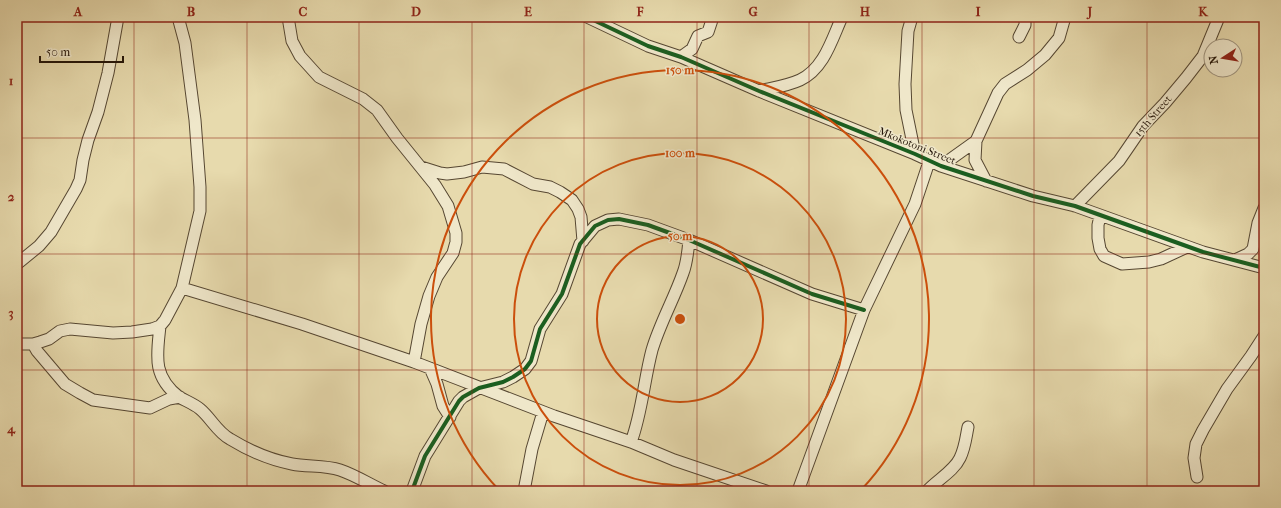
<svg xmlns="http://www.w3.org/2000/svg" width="1281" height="508" viewBox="0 0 1281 508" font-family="'IM FELL French Canon',serif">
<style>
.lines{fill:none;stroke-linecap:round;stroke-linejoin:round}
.minor-casing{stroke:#564732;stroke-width:13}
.minor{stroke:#efe7ca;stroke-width:11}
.cycleway-casing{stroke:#efe7ca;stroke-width:6}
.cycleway{stroke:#1b5e20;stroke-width:4}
.grid{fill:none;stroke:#8f2418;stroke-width:1;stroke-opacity:0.55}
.ring{fill:none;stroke:#cb4f0c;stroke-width:2}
.labels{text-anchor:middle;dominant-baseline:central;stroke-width:3;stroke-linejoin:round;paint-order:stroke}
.street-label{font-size:11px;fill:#251609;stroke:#efe7ca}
.centre{fill:#cb4f0c;stroke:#efe7ca;stroke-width:2}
.ring-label{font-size:12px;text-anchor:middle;font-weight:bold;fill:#cb4f0c;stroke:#efe7ca;stroke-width:3;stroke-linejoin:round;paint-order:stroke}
.neatline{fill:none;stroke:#8f2418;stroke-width:1.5}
.grid-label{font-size:13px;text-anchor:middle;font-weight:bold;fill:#8f2418}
</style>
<rect width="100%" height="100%" fill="#e7daad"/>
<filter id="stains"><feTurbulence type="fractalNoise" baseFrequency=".005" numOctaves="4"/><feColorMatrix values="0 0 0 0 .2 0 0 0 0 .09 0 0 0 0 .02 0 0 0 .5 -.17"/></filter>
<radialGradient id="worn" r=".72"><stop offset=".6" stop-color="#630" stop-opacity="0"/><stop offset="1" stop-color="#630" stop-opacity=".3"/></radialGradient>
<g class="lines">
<defs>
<path id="minor" d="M288 17 292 41 300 56 319 77 363 99 377 110 397 138 435 185 448 206 456 233V242L453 253 437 277 429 296 421 324 414 362
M587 17 648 46 681 57 759 91 915 154 941 166 1033 196 1075 206 1203 252 1264 268
M912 17 908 31 905 84 906 110 915 154
M1019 37 1025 25V17
M681 57 692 49 698 36 708 32 713 17
M759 91C772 88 787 86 800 80 824 69 832 39 842 17
M976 141 975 160 986 181
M941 166 976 141 998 93 1005 84 1027 70 1045 55 1059 38 1065 17
M421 167 440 173 447 174 464 172 482 167 504 169 533 184 550 187 560 192 572 200 578 209 581 217 583 241
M1075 206 1119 161 1143 126 1165 103 1186 78 1203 56 1219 17
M1100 216 1098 225V238L1100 249 1104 256 1122 264 1149 262 1161 259 1187 247
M1235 260 1248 254 1253 249 1258 223 1264 208
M17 264 39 246 51 232 76 189 80 180 83 160 88 140 98 112 108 73 118 17
M182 288 302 324 414 362 554 416 631 442 674 460 766 491
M160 326C157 355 152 376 179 397 186 401 194 404 200 409 211 418 217 432 230 439 248 450 271 460 292 464 307 467 325 465 340 470 355 475 369 484 384 491
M17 344H33L40 342 49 339 60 331 70 329 113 333 132 332 152 329 160 326 165 320 182 288 200 211V187L195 120 185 43 178 17
M33 344 37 351 65 384 80 393 93 400 150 408 169 399 180 397
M430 368 437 384 443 406 450 417
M631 442C642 413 644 380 652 350 660 323 674 299 683 273 687 263 688 251 689 240
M1197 477 1194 458 1196 444 1203 430 1227 389 1251 356 1264 336
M412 491 425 456 459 401 463 397 479 388 503 382 513 377 525 369 531 361 540 329 562 294 580 244 595 226 608 220 619 219 648 225 689 240 812 294 864 310
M524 491 532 449 543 412
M798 491 864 310 915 204 929 162
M927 491C937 480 954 471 960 458 965 448 966 437 968 427"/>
</defs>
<use href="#minor" class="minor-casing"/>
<use href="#minor" class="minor"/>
<defs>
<path id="cycleway" d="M587 17 648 46 681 57 759 91 915 154 941 166 1033 196 1075 206 1203 252 1264 268
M412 491 425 456 459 401 463 397 479 388 503 382 513 377 525 369 531 361 540 329 562 294 580 244 595 226 608 220 619 219 648 225 689 240 812 294 864 310"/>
</defs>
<use href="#cycleway" class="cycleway-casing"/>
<use href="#cycleway" class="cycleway"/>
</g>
<path class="grid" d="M134 17V491M247 17V491M359 17V491M472 17V491M584 17V491M697 17V491M809 17V491M922 17V491M1034 17V491M1147 17V491M17 138H1264M17 254H1264M17 370H1264"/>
<g class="ring">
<circle cx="680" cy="319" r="83"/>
<circle cx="680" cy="319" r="166"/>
<path d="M499 490A249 249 0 1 1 861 490"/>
</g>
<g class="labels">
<g class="street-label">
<text transform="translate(1153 116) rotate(-49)">15th Street</text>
<text transform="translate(917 146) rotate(22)">Mkokotoni Street</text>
</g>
</g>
<circle cx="680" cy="319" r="6" class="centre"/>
<g class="ring-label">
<text x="680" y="74">150 m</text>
<text x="680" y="157">100 m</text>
<text x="680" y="240">50 m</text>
</g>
<rect width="1281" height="508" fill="none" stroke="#e7daad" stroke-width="44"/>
<g transform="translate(1223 58) rotate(258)"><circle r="19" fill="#efe7ca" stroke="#9e937d"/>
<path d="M0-3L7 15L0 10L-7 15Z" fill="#8f2418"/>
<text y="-6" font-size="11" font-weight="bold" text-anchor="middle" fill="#251609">N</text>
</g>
<path d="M40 56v6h83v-6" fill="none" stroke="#251609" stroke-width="2"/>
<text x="46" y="56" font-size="12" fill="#251609" stroke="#efe7ca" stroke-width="3" paint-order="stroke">50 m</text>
<rect x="22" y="22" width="1237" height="464" class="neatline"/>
<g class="grid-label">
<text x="78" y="16">A</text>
<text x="191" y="16">B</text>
<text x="303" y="16">C</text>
<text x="416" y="16">D</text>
<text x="528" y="16">E</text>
<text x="640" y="16">F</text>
<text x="753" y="16">G</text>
<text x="865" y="16">H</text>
<text x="978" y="16">I</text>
<text x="1090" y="16">J</text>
<text x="1203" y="16">K</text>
<text x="11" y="85">1</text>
<text x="11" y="201">2</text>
<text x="11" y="317">3</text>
<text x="11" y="433">4</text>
</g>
<rect width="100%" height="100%" filter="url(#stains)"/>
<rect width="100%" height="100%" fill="url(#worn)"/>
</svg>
